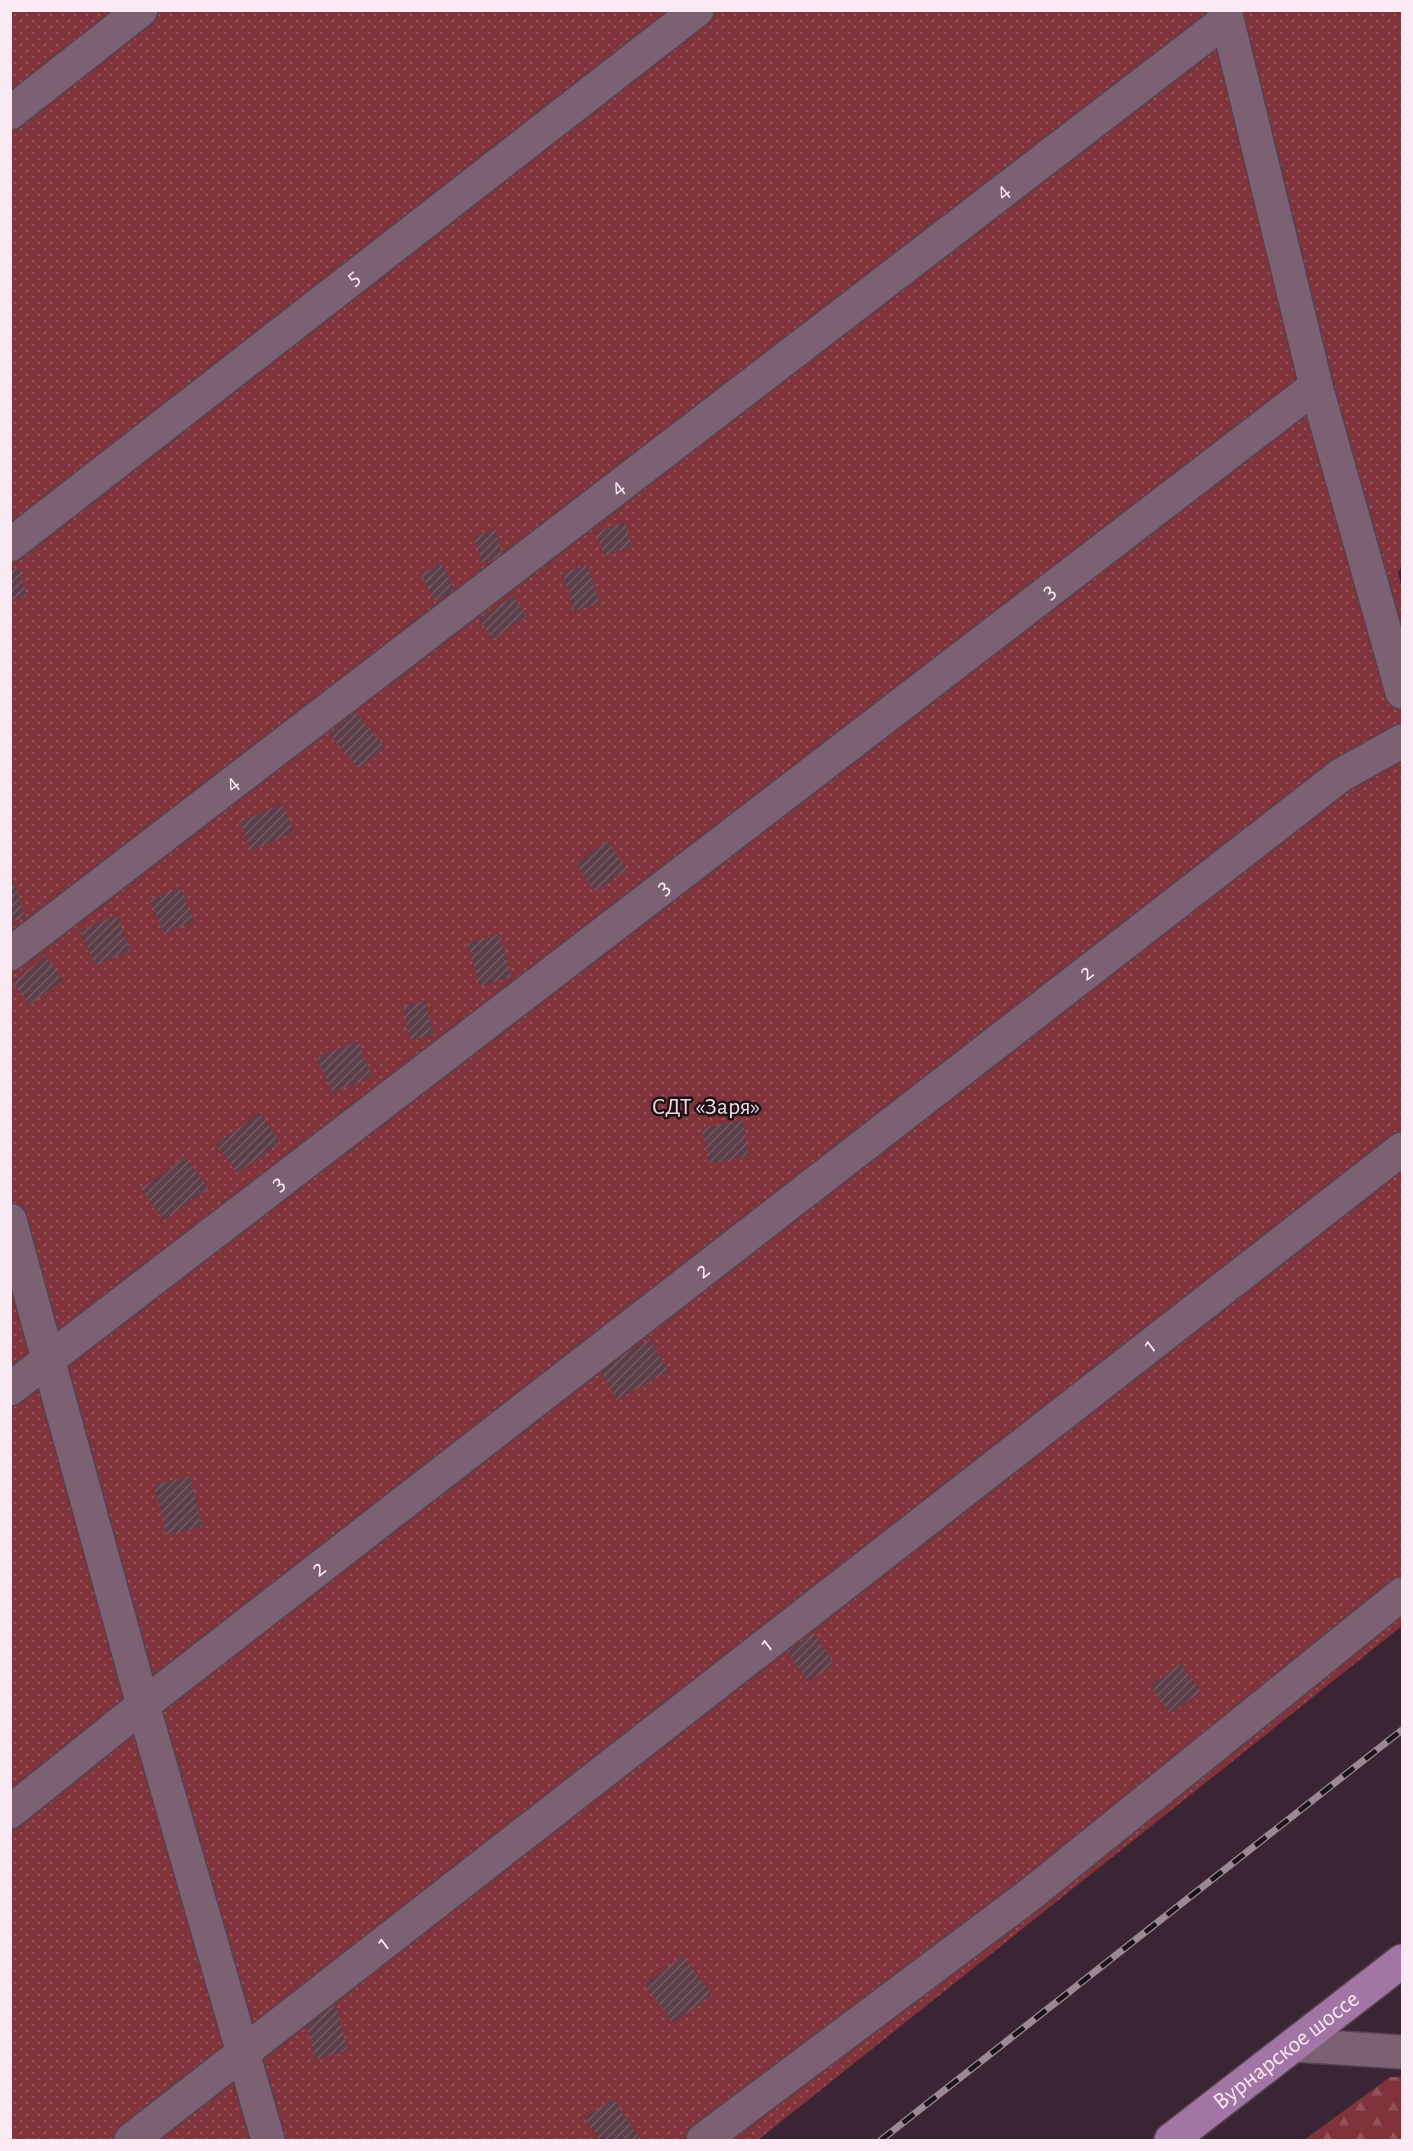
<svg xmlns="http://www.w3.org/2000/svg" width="1413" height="2151" viewBox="0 0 1413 2151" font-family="'Alegreya Sans',sans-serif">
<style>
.forest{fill:url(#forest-firs)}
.garden{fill:url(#garden-dots)}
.building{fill:url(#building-hatch)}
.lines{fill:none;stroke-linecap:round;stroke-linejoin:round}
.minor-casing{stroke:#55414f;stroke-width:36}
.major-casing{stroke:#55414f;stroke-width:36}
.minor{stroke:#7c6173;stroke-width:33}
.major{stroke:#a175a4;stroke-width:33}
.rail-casing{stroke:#9c8996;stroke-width:7}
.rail{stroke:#1b1118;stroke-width:4.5;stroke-dasharray:14;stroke-linecap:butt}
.labels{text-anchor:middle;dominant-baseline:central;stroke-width:5;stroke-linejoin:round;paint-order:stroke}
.street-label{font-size:24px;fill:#faeaf4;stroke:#1b1118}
.park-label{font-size:24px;fill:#f3d9da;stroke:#1b1118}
</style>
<defs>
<pattern id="forest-firs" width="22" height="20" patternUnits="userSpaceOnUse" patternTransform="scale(1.5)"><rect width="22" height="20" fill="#81333c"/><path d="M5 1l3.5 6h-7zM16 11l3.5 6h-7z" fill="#945159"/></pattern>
<pattern id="garden-dots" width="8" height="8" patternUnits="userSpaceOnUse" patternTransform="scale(1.5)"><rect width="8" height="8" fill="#81333c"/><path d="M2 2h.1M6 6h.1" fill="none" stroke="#945159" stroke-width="1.8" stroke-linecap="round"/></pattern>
<pattern id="building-hatch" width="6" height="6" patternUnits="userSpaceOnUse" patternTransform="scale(1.5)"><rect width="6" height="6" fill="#5c3e48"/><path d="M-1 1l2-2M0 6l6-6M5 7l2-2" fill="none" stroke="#745a63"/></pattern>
</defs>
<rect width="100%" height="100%" fill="#3b2434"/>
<path class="forest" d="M1390 2077H1402V2140H1304Z"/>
<path class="garden" d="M11 11H1402V568L1398 571 1402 589V1626L758 2140H11Z"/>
<path class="building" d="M624 522 632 546 604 556 596 532Z
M495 530 503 557 482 563 474 536Z
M442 563 455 591 434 601 421 574Z
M587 565 600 603 574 611 562 573Z
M19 568 27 596 10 600V570Z
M513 596 527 616 493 639 479 620Z
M355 712 385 747 359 769 329 734Z
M282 804 294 832 251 851 239 822Z
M607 841 627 870 595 892 576 864Z
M12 877 25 918 10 922V878Z
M180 887 194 921 164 934 150 900Z
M117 915 131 951 95 965 80 930Z
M499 934 512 977 480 986 467 944Z
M46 956 63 980 29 1005 12 982Z
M426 1001 433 1035 410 1040 403 1006Z
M358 1041 372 1077 332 1093 317 1058Z
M260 1113 280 1143 237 1173 216 1144Z
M743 1120 749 1156 709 1164 702 1128Z
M186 1157 208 1188 164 1220 141 1189Z
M650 1339 668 1371 617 1400 599 1368Z
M190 1476 202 1527 166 1535 154 1485Z
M814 1633 834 1664 808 1682 787 1651Z
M1180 1664 1201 1691 1170 1714 1150 1686Z
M683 1956 712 1995 673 2023 644 1984Z
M336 2006 348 2051 315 2059 304 2014Z
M613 2099 639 2138 634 2140H600L584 2118Z"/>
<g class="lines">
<defs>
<g id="minor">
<path d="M1225 10 1316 386 1402 692"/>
<path d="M10 113 141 10"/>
<path id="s1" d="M10 545 697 10"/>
<path id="s2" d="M10 954 1226 20"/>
<path d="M10 1220 143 1705 268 2140"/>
<path id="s3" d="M10 1389 1316 386"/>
<path id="s4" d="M10 1812 143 1705 1341 775 1402 741"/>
<path d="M1295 2045 1402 2052"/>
<path id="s5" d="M131 2140 1402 1149"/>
<path d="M703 2140 1032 1893 1402 1594"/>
</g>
<g id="major">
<path id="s6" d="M1171 2140 1402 1961"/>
</g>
</defs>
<use href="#minor" class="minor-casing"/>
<use href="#major" class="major-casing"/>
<use href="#minor" class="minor"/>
<use href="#major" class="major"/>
<defs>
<path id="rail" d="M881 2140 1402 1730"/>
</defs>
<use href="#rail" class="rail-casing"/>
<use href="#rail" class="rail"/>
</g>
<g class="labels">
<g class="street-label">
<text stroke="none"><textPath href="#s2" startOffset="1252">4</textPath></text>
<text stroke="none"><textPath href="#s1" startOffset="435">5</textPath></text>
<text stroke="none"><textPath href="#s2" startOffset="766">4</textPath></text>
<text stroke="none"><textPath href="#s3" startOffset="1310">3</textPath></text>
<text stroke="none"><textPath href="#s2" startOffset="280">4</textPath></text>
<text stroke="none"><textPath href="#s3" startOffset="824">3</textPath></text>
<text stroke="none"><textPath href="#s4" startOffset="1365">2</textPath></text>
<text stroke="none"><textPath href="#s3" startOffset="338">3</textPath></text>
<text stroke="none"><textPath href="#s4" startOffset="879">2</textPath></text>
<text stroke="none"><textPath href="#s5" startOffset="1292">1</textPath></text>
<text stroke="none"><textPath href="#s4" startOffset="393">2</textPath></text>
<text stroke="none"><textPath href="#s5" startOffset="806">1</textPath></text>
<text stroke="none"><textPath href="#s5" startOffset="320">1</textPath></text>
<text stroke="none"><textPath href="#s6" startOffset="146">Вурнарское шоссе</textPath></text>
</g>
<g class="park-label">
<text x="706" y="1107">СДТ «Заря»</text>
</g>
</g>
<rect width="1413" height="2151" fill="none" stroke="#faeaf4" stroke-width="24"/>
</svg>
